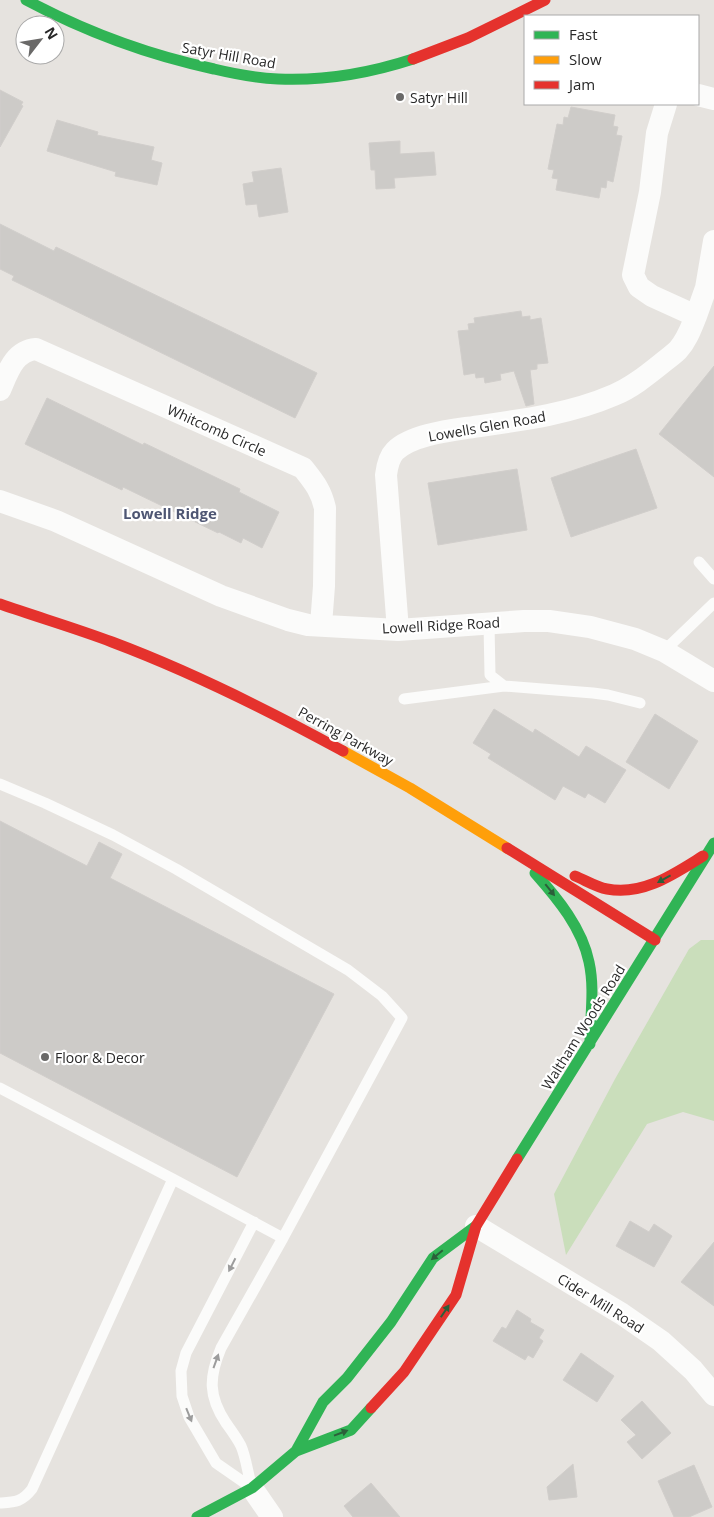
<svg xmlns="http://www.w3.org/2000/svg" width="714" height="1517" viewBox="0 0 714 1517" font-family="'Open Sans',sans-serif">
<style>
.green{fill:#cadebb}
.building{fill:#cdcbc8;stroke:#d1cecb}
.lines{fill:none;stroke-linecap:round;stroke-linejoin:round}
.lane{stroke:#fbfbfa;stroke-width:11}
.street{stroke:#fbfbfa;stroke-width:22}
.fast{stroke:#30b455;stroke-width:11}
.slow{stroke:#ff9f0a;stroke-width:11}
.jam{stroke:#e5322d;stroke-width:11}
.oneway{fill:#2b603a}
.oneway2{fill:#9c9c9c}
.poi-dot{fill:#6a6968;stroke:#fff;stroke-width:2}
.labels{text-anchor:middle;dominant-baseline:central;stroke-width:4.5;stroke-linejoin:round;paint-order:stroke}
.street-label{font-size:14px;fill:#282828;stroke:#fff}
.poi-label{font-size:14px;fill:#282828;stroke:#fff;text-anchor:start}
.neighbourhood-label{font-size:15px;font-weight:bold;fill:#4e5673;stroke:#fff}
</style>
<rect width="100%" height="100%" fill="#e6e3df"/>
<path class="green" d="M701 940H714V1121L683 1112 647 1124 566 1255 554 1194 615 1079 689 949Z"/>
<path class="building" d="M0 90 23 102 21 105 23 106 0 147Z
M571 107 615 115 613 126 618 127 616 135 622 136 613 182 607 180 606 188 601 187 599 198 556 190 558 179 552 178 554 170 548 169 557 124 563 125 564 117 568 118Z
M57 120 98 132 97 135 154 147 151 160 162 163 157 185 115 176 116 172 47 151Z
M400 141V154L434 152 436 175 394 178 395 188 376 189 375 170H371L369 143Z
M281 168 288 212 259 217 257 204 246 205 243 184 254 182 252 172Z
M0 224 54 251 56 247 317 373 295 418 12 280 14 276 0 269Z
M521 311 522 317 530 316V320L541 318 548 363 537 364V369L530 370 534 404 526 406 514 371 500 374 501 380 485 383 484 377 476 378 475 373 464 375 458 331 469 330 468 324 475 323 474 318Z
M714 366V477L659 434Z
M47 398 143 445 144 443 240 489 239 492 279 512 262 548 243 538 241 543 219 532 218 533 123 487 122 490 25 444Z
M636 449 657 508 571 537 551 478Z
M517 469 527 530 438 545 428 483Z
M494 709 533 733 535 729 579 757 586 746 626 770 605 803 588 793 585 798 563 786 555 800 488 758 491 754 473 743Z
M655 714 698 741 669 789 626 762Z
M0 821 87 866 99 842 122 854 110 878 334 994 237 1177 0 1053Z
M630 1221 649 1232 654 1224 672 1236 654 1267 616 1246Z
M714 1242V1306L681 1282Z
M517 1310 531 1319 530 1322 544 1330 539 1338 543 1341 533 1358 528 1355 525 1360 493 1341 502 1327 506 1329Z
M581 1353 614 1376 597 1402 563 1380Z
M642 1401 671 1433 642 1459 627 1442 636 1435 621 1420Z
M573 1464 577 1497 549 1500 547 1487Z
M694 1465 712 1507 689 1517H674L658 1481Z
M371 1483 400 1517H353L344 1506Z"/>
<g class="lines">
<path class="lane" d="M699 562 714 579
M489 624 490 675 504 686
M664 651 714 603
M404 699 504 686 593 693 608 695 640 703
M0 784 45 803 113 835 176 869 348 970 382 996 402 1018 283 1238 173 1179 32 1489C22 1502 15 1502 0 1503
M0 1088 173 1179
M252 1488 216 1463 189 1417 182 1396 181 1371 186 1353 254 1222
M252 1488C248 1475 246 1457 241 1446 237 1438 231 1430 226 1423 208 1396 209 1377 221 1348L283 1238"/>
<path class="street" d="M698 95 714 99
M666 104 657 133 650 192 633 275 639 287 652 296 696 316 706 288 714 241
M0 390C8 372 14 351 36 349L303 468C314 482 321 490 325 508L324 586 321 625
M0 501 56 521 221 596 288 620 308 625 398 630 524 621H549L590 627 635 639 664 651 714 681
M398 630 386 475C387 467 389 457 395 451 410 436 445 431 466 428 515 421 568 415 614 395 631 388 646 376 661 364 667 359 673 355 678 350 687 340 691 328 696 316
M476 1226 622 1314 661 1341 693 1370 714 1395
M252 1488 272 1517"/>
<path class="fast" d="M26 0C86 32 148 55 214 69 235 74 257 78 278 79 323 81 370 73 413 59
M535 873C558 899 582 928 589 962 595 989 590 1017 590 1044
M517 1159 714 843
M296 1451 323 1402 347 1378 391 1322 433 1258 476 1226
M197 1517 252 1488 296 1451 351 1430 371 1408"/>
<path class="slow" d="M343 751 410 788 507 848"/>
<path class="jam" d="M413 59 468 38 545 0
M0 604C37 617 75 628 112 642 192 672 268 710 343 751
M507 848 655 940
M575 876C585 880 596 887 607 889 643 896 674 874 703 856
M371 1408 404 1372 456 1295 476 1226 517 1159"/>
</g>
<defs><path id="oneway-solid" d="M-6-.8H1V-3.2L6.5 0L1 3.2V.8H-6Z" transform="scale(1.25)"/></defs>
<g class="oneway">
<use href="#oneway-solid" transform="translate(664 879) rotate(151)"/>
<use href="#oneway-solid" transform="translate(550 890) rotate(51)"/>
<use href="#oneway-solid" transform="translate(437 1255) rotate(140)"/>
<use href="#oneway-solid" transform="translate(445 1311) rotate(-56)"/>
<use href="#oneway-solid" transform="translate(341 1433) rotate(-21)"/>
</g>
<g class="oneway2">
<use href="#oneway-solid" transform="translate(232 1265) rotate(117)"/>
<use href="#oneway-solid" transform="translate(216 1361) rotate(-70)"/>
<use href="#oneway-solid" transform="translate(189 1415) rotate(68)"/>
</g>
<g class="poi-dot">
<circle cx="400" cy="97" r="5"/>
<circle cx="45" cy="1057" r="5"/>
</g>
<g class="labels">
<g class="street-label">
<text transform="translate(229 55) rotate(10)">Satyr Hill Road</text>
<text transform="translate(487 426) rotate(-10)">Lowells Glen Road</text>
<text transform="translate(217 430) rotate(24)">Whitcomb Circle</text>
<text transform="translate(441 625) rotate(-3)">Lowell Ridge Road</text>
<text transform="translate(346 736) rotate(29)">Perring Parkway</text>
<text transform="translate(583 1027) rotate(-58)">Waltham Woods Road</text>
<text transform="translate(601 1303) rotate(32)">Cider Mill Road</text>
</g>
<g class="poi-label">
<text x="410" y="97">Satyr Hill</text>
<text x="55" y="1057">Floor &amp; Decor</text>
</g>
<g class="neighbourhood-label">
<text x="170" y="513">Lowell Ridge</text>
</g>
</g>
<rect x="524" y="15" width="175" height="90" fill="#ffffff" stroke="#a9a9a9"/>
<rect x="534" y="31" width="25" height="8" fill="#30b455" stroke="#a9a9a9"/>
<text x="569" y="40" font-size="15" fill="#282828">Fast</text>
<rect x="534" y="56" width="25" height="8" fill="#ff9f0a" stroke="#a9a9a9"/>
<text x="569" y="65" font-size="15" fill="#282828">Slow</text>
<rect x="534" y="81" width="25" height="8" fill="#e5322d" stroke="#a9a9a9"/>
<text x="569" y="90" font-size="15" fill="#282828">Jam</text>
<g transform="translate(40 40) rotate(59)"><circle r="24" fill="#ffffff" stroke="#a9a9a9"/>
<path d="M0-4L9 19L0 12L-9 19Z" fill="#6a6968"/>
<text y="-8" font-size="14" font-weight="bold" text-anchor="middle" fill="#282828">N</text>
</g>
</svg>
